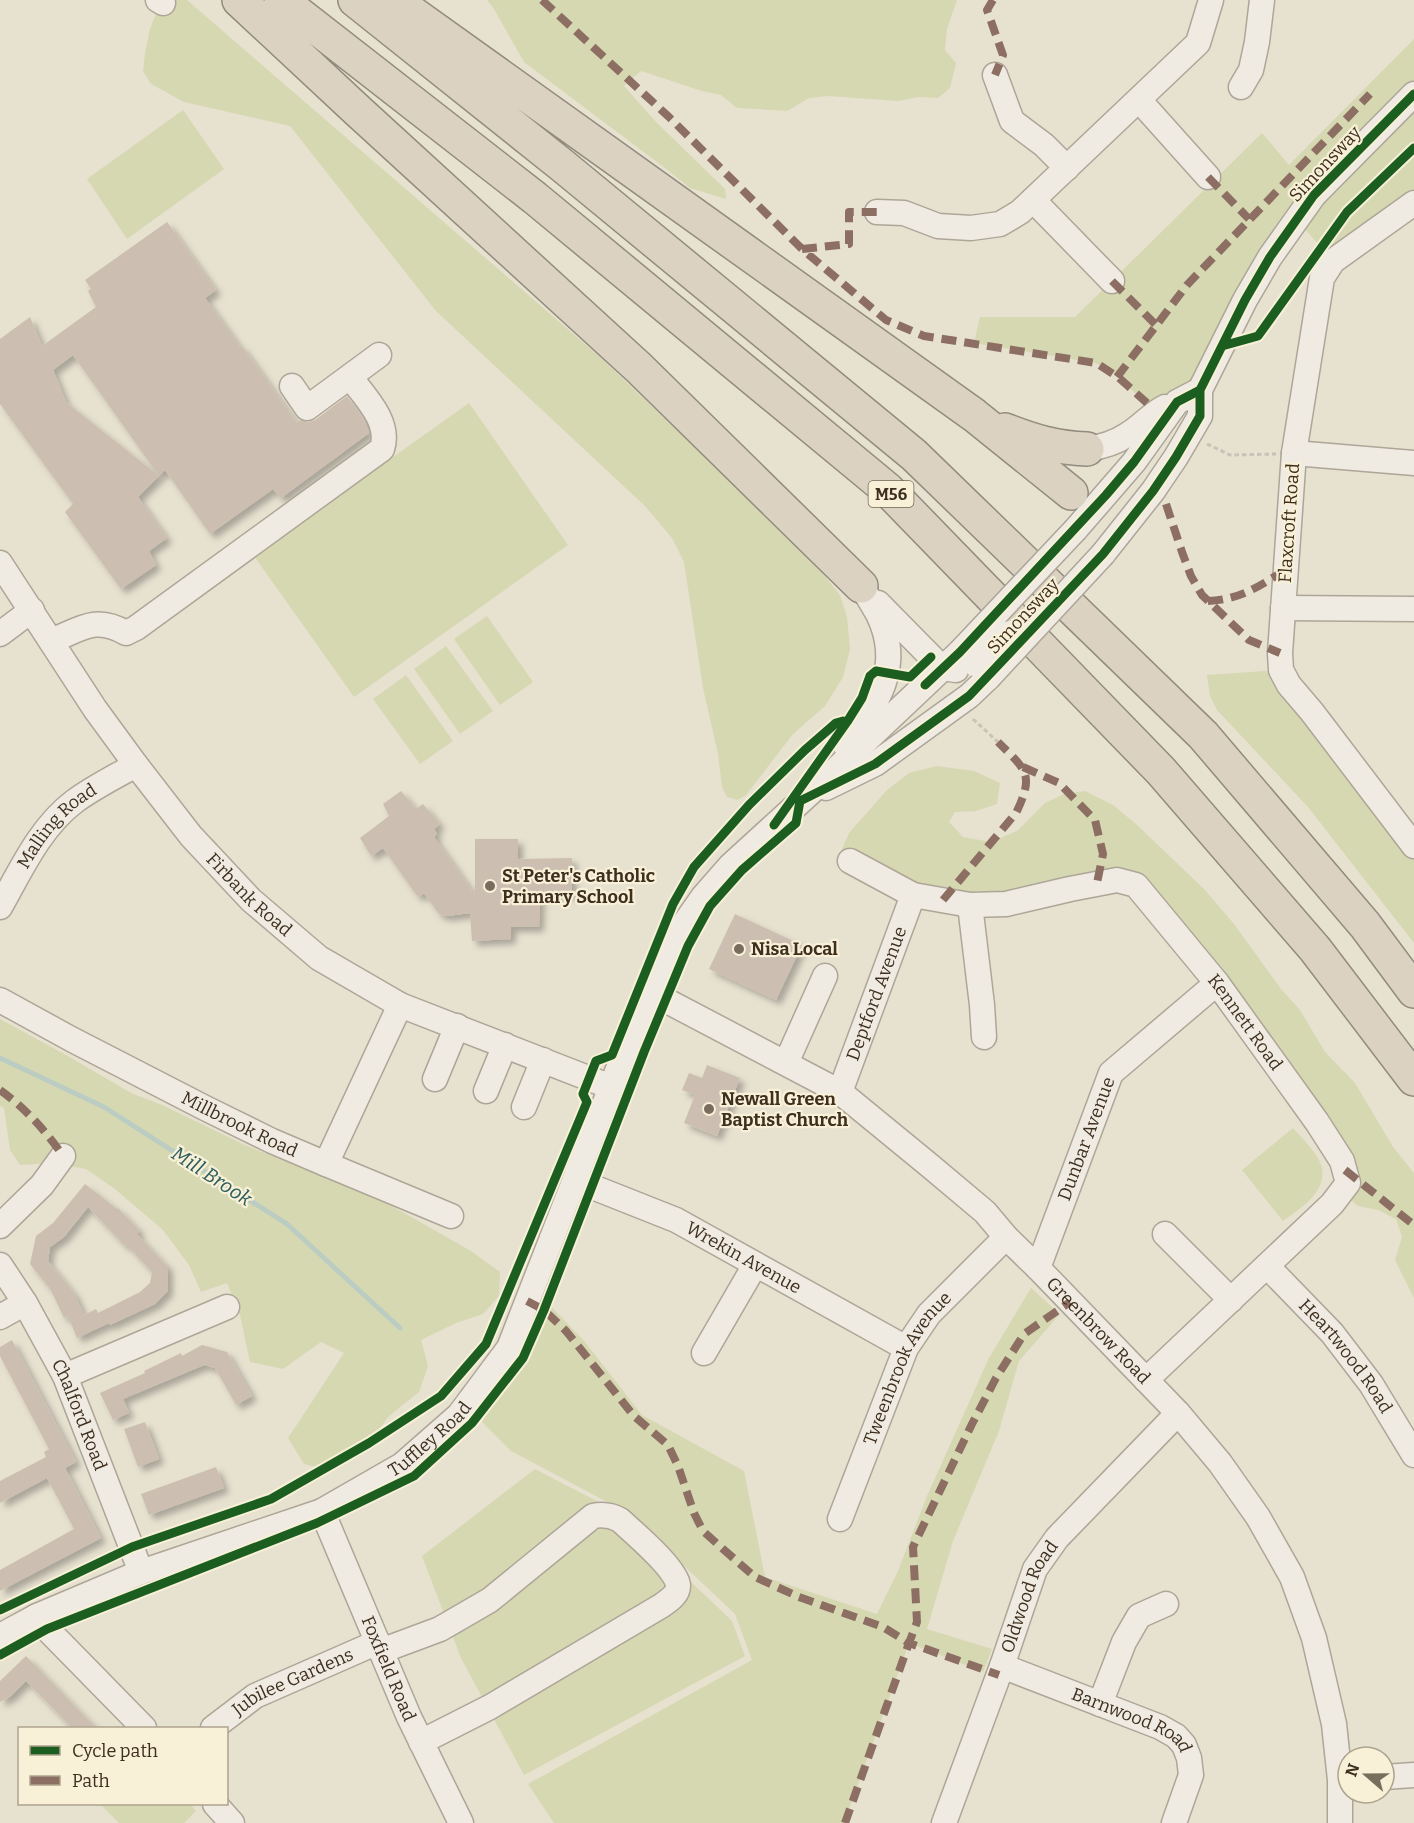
<svg xmlns="http://www.w3.org/2000/svg" width="1414" height="1823" viewBox="0 0 1414 1823" font-family="Bitter,serif">
<style>
.green{fill:#d6d8b2}
.lines{fill:none;stroke-linecap:round;stroke-linejoin:round}
.stream{stroke:#bbcdc3;stroke-width:5}
.building{fill:#ccbfb1;fill-rule:evenodd;filter:url(#shadow)}
.minor-casing{stroke:#ada698;stroke-width:27}
.highway-casing{stroke:#928b7f;stroke-width:36}
.path{stroke:#c8c2b8;stroke-width:3;stroke-dasharray:4.5 3;stroke-linecap:butt}
.minor{stroke:#f0ebe2;stroke-width:24}
.highway{stroke:#dbd2c1;stroke-width:33}
.minor-bridge-casing{stroke:#ada698;stroke-width:27;stroke-linecap:butt}
.minor-bridge{stroke:#f0ebe2;stroke-width:24}
.quiet{stroke:#8d6e63;stroke-width:8;stroke-dasharray:15 8;stroke-linecap:butt}
.cycleway-casing{stroke:#f8f0d7;stroke-width:13}
.cycleway{stroke:#1b5e20;stroke-width:9}
.poi-dot{fill:#796d5d;stroke:#f8f0d7;stroke-width:2}
.labels{text-anchor:middle;dominant-baseline:central;stroke-width:4.5;stroke-linejoin:round;paint-order:stroke}
.shield{fill:#f8f0d7;stroke:#766956;stroke-width:1.5}
.shield-label{font-size:16px;font-weight:bold;fill:#3e2f1f}
.street-label{font-size:18px;fill:#3e2f1f;stroke:#f8f0d7}
.poi-label{font-size:18px;font-weight:bold;fill:#3e2f1f;stroke:#f8f0d7;text-anchor:start}
.water-label{font-size:20px;font-style:italic;fill:#2d5e5d;stroke:#f8f0d7}
</style>
<defs>
<filter id="shadow"><feDropShadow dx="5" dy="5" stdDeviation="3" flood-color="#0004"/></filter>
</defs>
<rect width="100%" height="100%" fill="#e7e1d0"/>
<path class="green" d="M155 0H187L600 357 806 553 840 595 847 617 850 649 843 677 825 706 793 734 746 795 738 800 727 797 722 787 718 754 703 688 684 562 672 538 645 506 436 311 290 126 184 102 151 84 143 71 145 53 150 29 156 14Z
M487 0H957L947 29 945 50 956 63 950 88 938 98 919 97 898 101 828 96 809 98 787 111 737 108 721 95 702 91 641 71 624 86 656 122 725 189 726 199 690 188 665 168 524 62 494 9Z
M1414 39V203L1333 261 1297 220 1200 390 1155 412 1118 377 1096 363 974 343 980 317H1075L1262 133 1289 165Z
M183 110 224 169 127 239 87 179Z
M469 403 568 545 354 697 254 556Z
M487 616 533 682 500 705 454 639Z
M446 646 493 711 460 734 414 669Z
M1281 670 1414 846V943L1308 807 1217 710 1210 696 1207 675Z
M406 675 453 741 420 764 373 699Z
M937 766 974 771 1000 783 997 804 976 811 955 812 949 822 963 837 991 842 1017 831 1045 803 1064 794 1085 791 1113 805 1136 824 1204 889 1234 924 1281 989 1300 1010 1325 1052 1355 1083 1393 1147 1414 1173V1298L1395 1260 1402 1237 1396 1219 1378 1210 1358 1206 1341 1192 1348 1183 1137 885 970 905 850 861 842 849 849 833 887 790 909 773Z
M0 1019 66 1055 131 1093 162 1105 245 1145 312 1172 362 1189 471 1251 500 1272 499 1296 483 1314 456 1323 421 1340 428 1366 419 1392 388 1417 369 1443 332 1471 304 1464 288 1438 344 1353 321 1342 283 1369 250 1362 240 1315 227 1283 201 1292 189 1265 163 1230 115 1189 86 1169 51 1163 20 1165 10 1150 4 1108 0 1106Z
M1293 1128C1301 1137 1316 1152 1320 1162 1331 1190 1302 1207 1283 1221L1242 1170Z
M1031 1288 1060 1314 1019 1361 999 1431 953 1541 927 1629 992 1649 983 1672 909 1643 844 1823H554L528 1784 752 1660 735 1614 628 1513 511 1451 482 1422 548 1303 585 1342 642 1415 744 1471 765 1577 877 1614 898 1571 927 1496 989 1358Z
M535 1469 618 1512 732 1621 745 1656 524 1775 461 1658 422 1556Z
M100 1804H190L196 1811 184 1823H119Z"/>
<g class="lines">
<path class="stream" d="M0 1058 104 1107 287 1224 400 1328"/>
</g>
<path class="building" d="M167 222 216 290 205 298 240 347 242 346 297 423 300 420 308 422 315 420 347 396 363 418 369 433 281 498 273 489 210 534 165 470 159 476 73 355 53 370 66 402 159 476 138 497 167 538 149 551 156 565 121 589 65 512 73 504 0 404V339L30 317 42 346 96 307 88 291 91 289 85 280Z
M401 791 416 809 423 804 440 824 434 829 437 834 434 837 475 895V839H518V859L572 858V894L540 895 539 927H511V939L472 941 470 913 447 916 439 914 424 893 418 897 383 848 371 856 360 838 389 816 383 804Z
M735 914 802 945 776 1000 709 969Z
M707 1065 740 1078 717 1136 684 1123 695 1095 682 1090 689 1073 702 1078Z
M85 1184 117 1209 118 1208 140 1231 137 1234 168 1267V1291L155 1304 110 1325 109 1323 77 1338 68 1316 64 1318 51 1290 30 1264 36 1236 53 1223ZM88 1207 125 1246 126 1244 152 1272 150 1283 140 1292 98 1313 96 1309 84 1315 74 1293 48 1261 50 1247 64 1237Z
M12 1340 76 1462 65 1468 101 1538 0 1591V1570L74 1529 47 1478 0 1503V1481L46 1457 44 1452 49 1449 0 1356V1347Z
M202 1345 227 1352 252 1396 236 1405 215 1368 204 1365 123 1399 129 1413 113 1420 100 1393 145 1373 144 1371 181 1353 182 1356Z
M145 1422 159 1459 138 1467 124 1429Z
M216 1467 224 1488 149 1515 141 1494Z
M26 1656 96 1728H72L26 1681 11 1696 0 1702V1681Z"/>
<g class="lines">
<defs>
<g id="minor">
<path d="M158 0 163 3"/>
<path d="M995 75 1012 121 1044 145 1067 168"/>
<path d="M1241 87 1251 70 1257 42 1262 0"/>
<path d="M1139 100 1208 177"/>
<path d="M1033 200 1112 281"/>
<path d="M1414 203 1333 261 1322 278 1294 453 1280 653 1281 670 1289 685 1312 712 1414 846"/>
<path d="M877 212 904 213 938 226 971 228 1000 224 1020 212 1198 43 1211 0"/>
<path d="M292 386 307 408 379 355"/>
<path d="M1087 449C1101 447 1115 443 1127 435 1141 427 1151 414 1165 407"/>
<path d="M1294 453 1414 463"/>
<path d="M1076 529 1134 462 1177 402 1200 390"/>
<path d="M1103 554 1153 491 1176 457 1200 416V390L1245 300 1270 257 1314 195 1414 94"/>
<path id="s1" d="M0 563 95 709 136 765 191 836 251 900 319 958 400 1005 611 1087"/>
<path d="M878 603 942 668 956 670"/>
<path d="M1283 608 1414 609"/>
<path d="M0 634 32 610"/>
<path d="M51 641C81 629 96 615 126 633L136 628 382 449C391 422 365 397 350 377"/>
<path d="M845 745C877 705 904 667 878 614 873 605 867 595 861 586"/>
<path d="M826 788 875 764 969 696 988 678"/>
<path id="s2" d="M850 861 913 895 970 905 1006 904 1070 889 1117 880 1136 885 1217 983 1317 1122 1342 1161 1348 1183 1332 1204 1146 1380"/>
<path d="M970 905 982 1005 984 1037"/>
<path id="s3" d="M0 907C21 870 40 827 75 801 94 787 116 776 136 765"/>
<path id="s4" d="M650 992 840 1092 929 1165 985 1212 1006 1237 1038 1268 1178 1413 1220 1463 1258 1517 1292 1577 1314 1638 1334 1724 1340 1780V1823"/>
<path id="s5" d="M0 1000 71 1039 205 1108 272 1141 326 1164 400 1005"/>
<path d="M786 1063 825 976"/>
<path d="M435 1079 457 1026"/>
<path d="M486 1091 505 1045"/>
<path id="s6" d="M840 1092 913 895"/>
<path d="M524 1107 543 1060"/>
<path d="M326 1164 451 1216"/>
<path id="s7" d="M575 1180 676 1220 906 1348"/>
<path d="M0 1226 42 1185 63 1156"/>
<path d="M1165 1234 1231 1300"/>
<path id="s8" d="M0 1265 25 1303 65 1376 141 1572"/>
<path id="s9" d="M1267 1266 1332 1333 1371 1384 1414 1455"/>
<path id="s10" d="M1038 1268 1111 1073 1217 983"/>
<path d="M0 1317 25 1303"/>
<path d="M704 1353 755 1265"/>
<path d="M65 1376 227 1307"/>
<path id="s11" d="M322 1511 409 1717 461 1823"/>
<path id="s12" d="M840 1519 906 1348 929 1314 1006 1237"/>
<path d="M37 1616 47 1629 144 1728"/>
<path id="s13" d="M0 1636 37 1616 141 1572 322 1511 402 1465 459 1415 509 1348 627 1046 675 937 703 897 731 865 834 771 960 652"/>
<path d="M381 1651 440 1629 490 1600 593 1516C603 1514 611 1515 620 1520 632 1531 679 1571 678 1586 678 1595 668 1601 661 1606L490 1707 421 1742"/>
<path id="s14" d="M1002 1666 1160 1727 1176 1736 1184 1745 1189 1758 1191 1775 1174 1823"/>
<path d="M1100 1704 1124 1642 1139 1616 1166 1604"/>
<path id="s15" d="M213 1728 255 1696 378 1642"/>
<path d="M1384 1777 1414 1775"/>
<path d="M215 1804 232 1823"/>
<path id="s16" d="M944 1823 1002 1666 1035 1569 1057 1538 1178 1413"/>
</g>
<path id="highway" d="M239 0 357 110 639 368 861 586
M281 0 535 198 887 489 1161 771 1315 949 1414 1079
M355 0 563 166 914 455 1203 735 1365 925 1414 991
M394 0 974 415 1071 493
M1005 430C1033 441 1056 448 1087 449"/>
</defs>
<use href="#minor" class="minor-casing"/>
<use href="#highway" class="highway-casing"/>
<path class="path" d="M1207 444 1230 455 1276 454
M973 719 998 742"/>
<use href="#minor" class="minor"/>
<use href="#highway" class="highway"/>
<defs>
<path id="minor-bridge" d="M960 652 1076 529
M975 664 1010 633
M988 678 1103 554"/>
</defs>
<use href="#minor-bridge" class="minor-bridge-casing"/>
<use href="#minor-bridge" class="minor-bridge"/>
<path class="quiet" d="M542 0 669 117 802 249 886 320 924 336 1096 363 1118 377 1147 403
M993 0 987 10 1003 55 995 75
M1208 177 1249 219
M802 249 849 244V212H877
M1112 281 1156 325
M1117 377 1187 285 1370 94
M1166 504 1182 552 1191 576 1202 595 1249 640 1280 653
M1208 601C1239 600 1260 586 1285 570
M1023 767 1059 783 1095 820 1103 854 1097 883
M943 900 1016 813C1035 774 1026 770 998 742
M0 1090C24 1107 47 1132 63 1156
M1345 1170 1414 1225
M527 1301 544 1310 566 1331 634 1416 668 1445 678 1466 694 1513 703 1531 723 1549 755 1577 799 1597 883 1627 909 1643 917 1622 913 1547 972 1424 996 1378 1024 1334 1070 1302
M845 1823 909 1643 999 1675"/>
<defs>
<path id="cycleway" d="M1222 346 1258 336 1347 212 1414 148
M925 685 960 652 1106 495 1134 462 1177 402 1200 390
M774 825 847 722 862 698 870 676 876 671 910 677 931 657
M0 1610 132 1547 271 1499 369 1443 441 1396 486 1344 587 1102 583 1094 596 1061 612 1055 673 904 694 867 749 805 805 750 836 723 843 721 847 722
M0 1655 47 1629 317 1523 414 1476 472 1423 523 1358 544 1310 644 1052 688 946 710 906 742 870 796 823 800 801 875 764 969 696 1103 554 1153 491 1176 457 1200 416V390L1245 300 1270 257 1314 195 1414 94"/>
</defs>
<use href="#cycleway" class="cycleway-casing"/>
<use href="#cycleway" class="cycleway"/>
</g>
<g class="poi-dot">
<circle cx="490" cy="886" r="6"/>
<circle cx="739" cy="949" r="6"/>
<circle cx="709" cy="1109" r="6"/>
</g>
<g class="labels">
<rect class="shield" x="868.5" y="481" width="45" height="26" rx="4.5"/>
<g class="shield-label">
<text x="891" y="494">M56</text>
</g>
<g class="street-label">
<text transform="translate(1325 164) rotate(-47)">Simonsway</text>
<text transform="translate(1289 523) rotate(-86)">Flaxcroft Road</text>
<text transform="translate(1023 616) rotate(-47)">Simonsway</text>
<text stroke="none"><textPath href="#s3" startOffset="100">Malling Road</textPath></text>
<text stroke="none"><textPath href="#s1" startOffset="416">Firbank Road</textPath></text>
<text stroke="none"><textPath href="#s6" startOffset="105">Deptford Avenue</textPath></text>
<text stroke="none"><textPath href="#s2" startOffset="474">Kennett Road</textPath></text>
<text stroke="none"><textPath href="#s5" startOffset="270">Millbrook Road</textPath></text>
<text stroke="none"><textPath href="#s10" startOffset="138">Dunbar Avenue</textPath></text>
<text stroke="none"><textPath href="#s7" startOffset="186">Wrekin Avenue</textPath></text>
<text stroke="none"><textPath href="#s4" startOffset="567">Greenbrow Road</textPath></text>
<text stroke="none"><textPath href="#s9" startOffset="120">Heartwood Road</textPath></text>
<text stroke="none"><textPath href="#s12" startOffset="166">Tweenbrook Avenue</textPath></text>
<text stroke="none"><textPath href="#s8" startOffset="170">Chalford Road</textPath></text>
<text stroke="none"><textPath href="#s13" startOffset="476">Tuffley Road</textPath></text>
<text stroke="none"><textPath href="#s16" startOffset="242">Oldwood Road</textPath></text>
<text stroke="none"><textPath href="#s11" startOffset="171">Foxfield Road</textPath></text>
<text stroke="none"><textPath href="#s15" startOffset="93">Jubilee Gardens</textPath></text>
<text stroke="none"><textPath href="#s14" startOffset="141">Barnwood Road</textPath></text>
</g>
<g class="poi-label">
<text x="502" y="876">St Peter's Catholic<tspan x="502" dy="21">Primary School</tspan></text>
<text x="751" y="949">Nisa Local</text>
<text x="721" y="1099">Newall Green<tspan x="721" dy="21">Baptist Church</tspan></text>
</g>
<g class="water-label">
<text transform="translate(212 1176) rotate(33)">Mill Brook</text>
</g>
</g>
<rect x="18" y="1727" width="210" height="78" fill="#f8f0d7" stroke="#aea38d" stroke-width="1.5"/>
<rect x="30" y="1746" width="30" height="9" fill="#1b5e20" stroke="#aea38d" stroke-width="1.5"/>
<text x="72" y="1757" font-size="18" fill="#3e2f1f">Cycle path</text>
<rect x="30" y="1776" width="30" height="9" fill="#8d6e63" stroke="#aea38d" stroke-width="1.5"/>
<text x="72" y="1787" font-size="18" fill="#3e2f1f">Path</text>
<g transform="translate(1366 1775) rotate(290)"><circle r="28" fill="#f8f0d7" stroke="#aea38d" stroke-width="1.5"/>
<path d="M0-4.5L10 22L0 15L-10 22Z" fill="#796d5d"/>
<text y="-9" font-size="16" font-weight="bold" text-anchor="middle" fill="#3e2f1f">N</text>
</g>
</svg>
